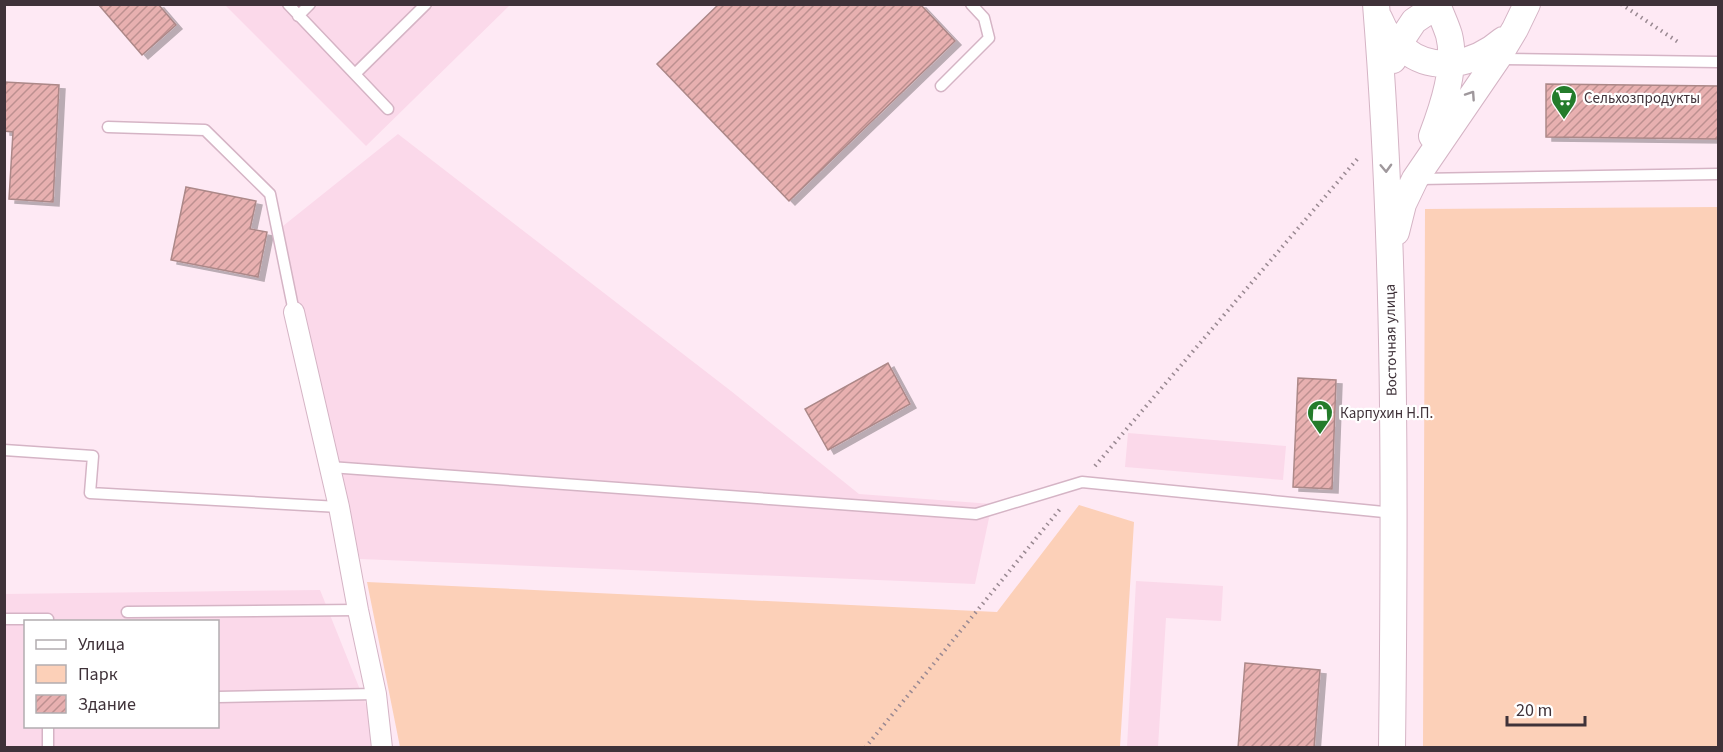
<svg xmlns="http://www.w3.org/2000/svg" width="1723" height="752" viewBox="0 0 1723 752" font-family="'Source Sans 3',sans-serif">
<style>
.built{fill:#fbd9ea;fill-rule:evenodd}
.green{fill:#fcd0b8}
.building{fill:url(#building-hatch);stroke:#ac8888;stroke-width:1.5;filter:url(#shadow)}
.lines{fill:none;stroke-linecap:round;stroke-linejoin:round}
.service-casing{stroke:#d5b4c5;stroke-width:13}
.minor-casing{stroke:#d5b4c5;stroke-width:22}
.tertiary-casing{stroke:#d5b4c5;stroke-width:28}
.path{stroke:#9a8992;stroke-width:4;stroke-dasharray:1.5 4.5;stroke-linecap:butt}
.service{stroke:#fff;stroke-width:10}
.minor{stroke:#fff;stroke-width:20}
.tertiary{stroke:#fff;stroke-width:26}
.oneway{stroke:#9f989c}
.labels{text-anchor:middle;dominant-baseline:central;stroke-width:4.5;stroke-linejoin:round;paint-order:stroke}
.poi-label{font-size:15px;fill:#3f3239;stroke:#fff;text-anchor:start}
.street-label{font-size:15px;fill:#3f3239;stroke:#fff}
</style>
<defs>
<pattern id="building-hatch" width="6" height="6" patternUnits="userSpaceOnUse" patternTransform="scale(1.5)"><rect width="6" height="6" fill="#e8b0b0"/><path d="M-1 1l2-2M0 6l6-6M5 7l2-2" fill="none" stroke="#bd9090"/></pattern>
<filter id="shadow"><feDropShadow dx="6" dy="4" stdDeviation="0" flood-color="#0004"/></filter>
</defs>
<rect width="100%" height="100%" fill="#fee9f4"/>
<path class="built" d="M225 5H510L366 146Z
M398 134 731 391 859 494 992 504 975 584 360 559 293 288 283 226Z
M1128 433 1286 446 1283 480 1125 467Z
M1136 581 1223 586 1221 621 1166 618 1158 747H1127Z
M320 590 375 727V747H5L4 594ZM26 622H218V726H26Z"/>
<path class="green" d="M1718 207V747H1423L1425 209Z
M1079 505 1134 522 1120 747H400L367 582 997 612Z"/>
<path class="building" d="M98 4H158L176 25 142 55Z
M719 4H920L955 41 789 201 657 64Z
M4 82 59 85 53 202 9 199 13 132 4 131Z
M1546 84 1718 86V139L1546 137Z
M186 187 256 201 250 229 267 232 258 277 171 260Z
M888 363 910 404 828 450 805 409Z
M1298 378 1336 380 1332 489 1293 487Z
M1245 663 1320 670 1314 748H1238Z"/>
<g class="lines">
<defs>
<path id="service" d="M288 4 388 109
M298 16 310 4
M1500 59 1718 62
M355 74 426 4
M941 86 989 38 984 18 971 4
M108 127 205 130 270 194 294 312
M1418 179 1718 174
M4 450 93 456 90 493 339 507
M330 467 976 514 1082 482 1394 513
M127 612 358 610
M4 619H48V622
M218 697 376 694
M48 748V726"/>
<path id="minor" d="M294 312 339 507 358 610 376 694 382 748"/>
<path id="tertiary" d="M1376 4C1396 252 1395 500 1392 748
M1379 18C1382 24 1384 30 1388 35 1392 41 1399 46 1405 50 1435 74 1475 64 1503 40
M1393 60 1398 45 1414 21 1439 4
M1432 136C1443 107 1457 66 1449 35 1446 25 1441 15 1437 4
M1396 232 1403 204 1415 179 1497 59 1515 29 1527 4"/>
</defs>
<use href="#service" class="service-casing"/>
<use href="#minor" class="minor-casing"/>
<use href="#tertiary" class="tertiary-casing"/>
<path class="path" d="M1621 4 1678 42
M1095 466 1359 157
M865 748 1060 509"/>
<use href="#service" class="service"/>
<use href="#minor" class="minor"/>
<use href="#tertiary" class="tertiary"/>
</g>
<defs><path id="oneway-chevron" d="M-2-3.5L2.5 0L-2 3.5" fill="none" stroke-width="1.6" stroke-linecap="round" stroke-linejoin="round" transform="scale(1.5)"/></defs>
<g class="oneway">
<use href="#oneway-chevron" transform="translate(1471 95) rotate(-56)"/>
<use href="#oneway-chevron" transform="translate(1386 168) rotate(88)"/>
</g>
<defs>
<symbol id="supermarket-pin" viewBox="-11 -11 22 30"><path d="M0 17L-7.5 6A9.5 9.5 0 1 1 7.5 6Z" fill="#247c2b" stroke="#fff"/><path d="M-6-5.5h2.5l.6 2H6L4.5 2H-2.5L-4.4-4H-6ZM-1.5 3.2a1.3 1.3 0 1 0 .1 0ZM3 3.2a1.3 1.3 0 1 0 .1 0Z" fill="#fff"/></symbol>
<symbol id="shop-pin" viewBox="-11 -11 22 30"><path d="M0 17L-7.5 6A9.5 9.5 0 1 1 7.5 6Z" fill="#247c2b" stroke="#fff"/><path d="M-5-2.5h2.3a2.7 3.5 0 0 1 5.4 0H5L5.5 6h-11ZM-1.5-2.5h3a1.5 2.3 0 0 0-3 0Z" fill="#fff"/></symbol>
</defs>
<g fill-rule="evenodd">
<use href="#supermarket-pin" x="1549" y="83" width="30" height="40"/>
<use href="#shop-pin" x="1305" y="398" width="30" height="40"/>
</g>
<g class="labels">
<g class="poi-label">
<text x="1584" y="98">Сельхозпродукты</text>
<text x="1340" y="413">Карпухин Н.П.</text>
</g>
<g class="street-label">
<text transform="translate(1391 340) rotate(-91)">Восточная улица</text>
</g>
</g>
<rect width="1723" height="752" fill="none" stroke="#3f3239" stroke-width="12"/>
<rect x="24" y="620" width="195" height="108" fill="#ffffff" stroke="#b2adb0" stroke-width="1.5"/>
<rect x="36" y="640" width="30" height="9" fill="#ffffff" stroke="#b2adb0" stroke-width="1.5"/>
<text x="78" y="650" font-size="18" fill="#3f3239">Улица</text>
<rect x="36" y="665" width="30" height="18" fill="#fcd0b8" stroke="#b2adb0" stroke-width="1.5"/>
<text x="78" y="680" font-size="18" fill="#3f3239">Парк</text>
<rect x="36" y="695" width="30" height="18" fill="url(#building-hatch)" stroke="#b2adb0" stroke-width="1.5"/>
<text x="78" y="710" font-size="18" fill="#3f3239">Здание</text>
<path d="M1507 716v9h78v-9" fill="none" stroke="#3f3239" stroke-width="3"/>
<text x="1516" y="716" font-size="18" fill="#3f3239" stroke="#ffffff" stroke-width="4.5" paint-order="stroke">20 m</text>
</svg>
